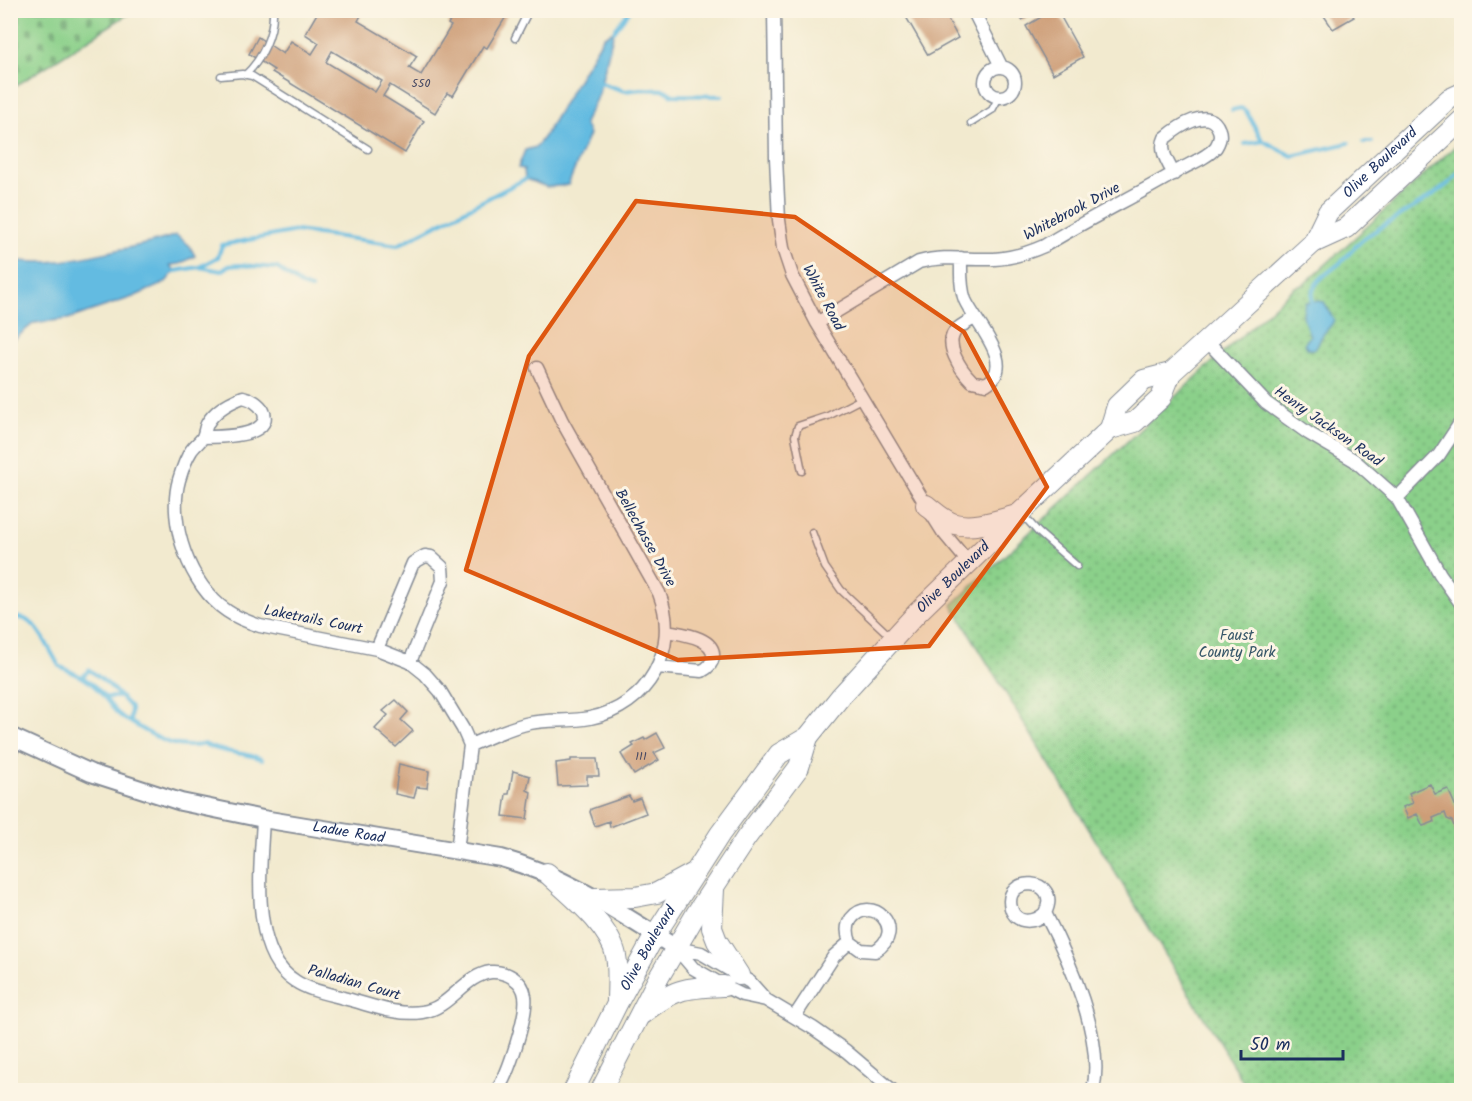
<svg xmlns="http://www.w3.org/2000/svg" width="1472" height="1101" viewBox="0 0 1472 1101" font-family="Kalam,sans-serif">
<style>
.cemetery{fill:url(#cemetery-stones);stroke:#538074;stroke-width:1.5}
.park{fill:url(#park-dots);stroke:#538074;stroke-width:1.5}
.water{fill:#64bbe1;stroke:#4075a0;stroke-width:1.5}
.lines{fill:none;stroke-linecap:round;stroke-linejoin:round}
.stream{stroke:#64bbe1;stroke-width:4}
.building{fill:#cd9d77;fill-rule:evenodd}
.lane-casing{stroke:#868c96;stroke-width:9}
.street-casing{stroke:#868c96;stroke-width:15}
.secondary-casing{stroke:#868c96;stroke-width:20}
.primary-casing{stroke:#868c96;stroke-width:22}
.lane{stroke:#fff;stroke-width:6}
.street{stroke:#fff;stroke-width:12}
.secondary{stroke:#fff;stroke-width:16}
.primary{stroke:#fff;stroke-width:20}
.marked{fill:#de5710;fill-opacity:0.2;stroke:#de5710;stroke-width:4.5;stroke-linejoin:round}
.labels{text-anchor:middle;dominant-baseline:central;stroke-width:6;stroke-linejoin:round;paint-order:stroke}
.number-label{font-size:12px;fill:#484a64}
.street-label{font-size:15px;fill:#1b2f5e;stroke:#fcf5e5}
.park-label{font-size:15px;fill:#375769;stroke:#fcf5e5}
</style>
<defs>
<pattern id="cemetery-stones" width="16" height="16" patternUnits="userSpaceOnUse" patternTransform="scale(1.5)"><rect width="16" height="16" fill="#8bd08a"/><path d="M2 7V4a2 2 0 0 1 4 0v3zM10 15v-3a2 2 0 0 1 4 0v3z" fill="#71a974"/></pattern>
<pattern id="park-dots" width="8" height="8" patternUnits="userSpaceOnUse" patternTransform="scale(1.5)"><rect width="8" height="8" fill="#8bd08a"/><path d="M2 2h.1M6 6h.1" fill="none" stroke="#71a974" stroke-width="1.8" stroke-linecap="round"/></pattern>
</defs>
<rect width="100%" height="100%" fill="#fcf5e5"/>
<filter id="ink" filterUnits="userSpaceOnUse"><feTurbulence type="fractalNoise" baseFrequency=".0167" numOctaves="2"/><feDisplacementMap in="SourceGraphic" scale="12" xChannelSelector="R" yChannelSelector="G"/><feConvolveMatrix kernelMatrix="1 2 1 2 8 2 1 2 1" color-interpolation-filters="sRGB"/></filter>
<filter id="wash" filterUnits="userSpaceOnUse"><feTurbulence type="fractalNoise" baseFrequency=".008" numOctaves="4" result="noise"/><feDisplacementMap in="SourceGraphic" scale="24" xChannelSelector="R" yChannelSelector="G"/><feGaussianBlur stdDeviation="1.35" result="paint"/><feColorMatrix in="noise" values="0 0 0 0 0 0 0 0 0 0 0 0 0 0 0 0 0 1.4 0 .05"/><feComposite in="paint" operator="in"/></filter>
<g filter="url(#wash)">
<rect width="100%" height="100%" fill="#f2eacf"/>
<path class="cemetery" d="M11 10H133V11L11 89Z"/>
<path class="park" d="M1461 141V1090H1248L952 605 1206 368 1295 287 1303 285Z"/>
<path class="water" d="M614 31 598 95 584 123 589 134 568 185 547 187 525 179 524 169 518 168 525 150 536 147 545 135 604 36Z
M176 235 189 245 195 256 180 264 170 265 175 271 165 283 133 297 68 319 34 323 11 342V260C55 266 79 258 122 249 141 245 158 242 176 235Z
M1317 301 1324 302 1334 320C1331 328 1326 329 1322 336 1319 341 1319 345 1315 349H1308L1304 344 1310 336C1306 324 1299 315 1306 302Z"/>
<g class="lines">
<path class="stream" d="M614 31 630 10
M601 83 625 91 641 89 665 90 673 95 722 96
M1232 110 1241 108 1246 111 1262 140 1292 156 1349 143
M1363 142H1372
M1245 144 1264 141
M199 267 222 271 228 266 240 265 277 268 301 285 311 289
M175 271 199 267 218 257 222 245 296 231 398 245 525 179
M1312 301C1310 282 1327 274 1340 263 1349 255 1356 244 1366 237 1387 221 1454 189 1462 167
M10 616 25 619 35 626 44 639 59 666 82 677 89 670 91 671 109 685 131 708 130 722C154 736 176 752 204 744 219 753 244 752 262 759
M82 677C106 690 109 712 130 722
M106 697H121"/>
</g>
<g id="blocks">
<path class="building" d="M319 10H364L358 21 417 56 409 68 421 75 451 26 448 24 450 21 432 10H510L487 48 483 46 453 96 447 93 435 113 390 85 383 96 424 121 405 153 272 72 274 70 249 54 258 37 283 54 291 41 312 54 319 43 305 34ZM332 51 382 81 375 92 326 62Z
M902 10H943L958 38 928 55Z
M1016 10H1038L1022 20Z
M1053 10H1057L1083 57 1053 74 1026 26Z
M1320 10H1355L1351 13 1354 17 1333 29Z
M396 700 408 712 401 720 413 731 396 747 375 729 388 715 383 711Z
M657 733 665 748 654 753 659 760 634 775 621 754 634 746 632 744 644 738 645 740Z
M571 759H597L599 776H587V785L558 786 556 763 571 761Z
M399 764 429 771 427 788 417 787 414 798 395 794Z
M513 771 530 776 527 790 531 792 527 819 503 816 506 794H509Z
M1430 784 1435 794 1448 789 1459 814 1462 813V847L1452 821 1447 819 1445 813 1433 818 1434 822 1423 826 1417 814 1408 818 1403 807 1413 803 1409 793Z
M629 796 632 801 640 798 646 813 610 827 609 821 595 826 590 812 591 809Z"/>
</g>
</g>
<g filter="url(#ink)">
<use href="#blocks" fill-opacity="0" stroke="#868c96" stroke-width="1.5"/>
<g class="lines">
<defs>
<path id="lane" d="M515 38 529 10
M245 75C262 60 274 33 273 10
M221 76 242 74 252 76 368 149
M971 123 992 110 999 97
M802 471 795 436 798 426 828 416 863 398
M1023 515 1038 532 1077 566
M812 532 825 567 841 590 892 638"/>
<path id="street" d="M774 10 776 158 779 220 783 248 792 275 817 323 926 505 943 532 968 562
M973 10 1001 66
M985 82a15 15 0 1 1 30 0a15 15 0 1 1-30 0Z
M961 258C961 271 960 287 965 300 975 323 1018 365 986 384L972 381C961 370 942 343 957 329 962 325 969 321 975 318
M817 323 919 262C945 255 968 260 994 259 1012 258 1028 253 1044 246 1089 218 1136 196 1181 169 1192 163 1208 157 1216 147 1219 142 1221 135 1219 130 1210 104 1177 128 1165 138 1159 150 1168 163 1174 174
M1207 341 1266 403 1308 433 1354 460 1397 498 1440 574 1462 605
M203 437C216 437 244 436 255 430 276 419 259 400 243 397 230 402 214 411 207 424 205 428 205 433 203 437 200 442 194 446 191 451 185 460 182 470 179 480 167 523 190 586 227 611 237 618 248 622 260 626L377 649 410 662 425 674 440 691 463 729 470 745 457 851
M1397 498 1439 455 1462 420
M377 649 413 563 425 556 431 557 442 567 443 581 410 662
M657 667 702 671C708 668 712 664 713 657 715 637 681 634 667 631
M470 745C490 737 510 727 530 723 550 719 570 722 590 718 648 707 681 649 659 593L562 421 537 368
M10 753 17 740
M263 819C261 865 249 953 295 981 310 991 330 994 347 999 371 1005 397 1016 422 1012 451 1008 463 976 491 972 506 971 523 980 525 996 528 1014 508 1076 497 1090
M1045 913C1035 923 1016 925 1011 908 1002 874 1063 877 1045 913 1069 959 1105 1039 1093 1090
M766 1000 742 995 724 986 693 968 676 948 701 953 750 982 766 1000 813 1028 846 1051 892 1090
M795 1016 834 956 850 942C847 934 846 926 851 919 871 893 909 930 875 951L861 950 850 942"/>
<g id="secondary">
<path id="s1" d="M10 736 91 773 181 802 263 819 501 858C566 876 620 913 676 948"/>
</g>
<g id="primary">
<path id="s2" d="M1313 243 1328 212 1449 99 1462 93"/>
<path d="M1110 429 1117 406 1144 380 1171 373"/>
<path d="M926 505C935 512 944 521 955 524 974 529 998 520 1017 515"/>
<path d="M547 873C569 894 610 925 616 956 619 971 617 988 617 1003"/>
<path d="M714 889 712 928 717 941 739 975"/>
<path d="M595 898 635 897 657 893 692 874"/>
<path d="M642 1014C675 988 683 988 724 986"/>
<path id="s3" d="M574 1090 617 1004 655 935 720 834 779 754 808 737 841 696 917 613 1021 512 1110 429 1135 422 1161 398 1171 373 1313 243 1346 228 1462 120"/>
<path d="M601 1090 659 977 696 914 746 838 799 767 808 737"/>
</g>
</defs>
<use href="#lane" class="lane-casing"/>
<use href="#street" class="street-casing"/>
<use href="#secondary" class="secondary-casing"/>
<use href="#primary" class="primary-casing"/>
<use href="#lane" class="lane"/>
<use href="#street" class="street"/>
<use href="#secondary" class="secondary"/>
<use href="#primary" class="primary"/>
</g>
</g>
<path class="marked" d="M636 201 795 217 964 332 1047 487 929 646 678 660 466 570 529 356Z"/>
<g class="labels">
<g class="number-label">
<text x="421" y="83">550</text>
<text x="641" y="756">111</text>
</g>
<g class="street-label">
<text stroke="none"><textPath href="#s2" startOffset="106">Olive Boulevard</textPath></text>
<text transform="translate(1072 212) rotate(-28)">Whitebrook Drive</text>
<text transform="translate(823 298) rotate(62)">White Road</text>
<text transform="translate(1328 427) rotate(35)">Henry Jackson Road</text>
<text transform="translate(645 538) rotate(61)">Bellechasse Drive</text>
<text stroke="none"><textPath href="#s3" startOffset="644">Olive Boulevard</textPath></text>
<text transform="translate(313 620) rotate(11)">Laketrails Court</text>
<text stroke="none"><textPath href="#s1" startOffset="354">Ladue Road</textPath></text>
<text stroke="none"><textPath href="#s3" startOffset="160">Olive Boulevard</textPath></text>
<text transform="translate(354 983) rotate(16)">Palladian Court</text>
</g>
<g class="park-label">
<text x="1237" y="636">Faust<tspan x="1237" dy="17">County Park</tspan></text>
</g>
</g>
<rect width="1472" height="1101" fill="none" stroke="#fcf5e5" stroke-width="36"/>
<path d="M1241 1050v9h102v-9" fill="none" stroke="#1b2f5e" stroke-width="3"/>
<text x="1250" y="1050" font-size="18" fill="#1b2f5e" stroke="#fcf5e5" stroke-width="4.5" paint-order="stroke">50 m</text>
</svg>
